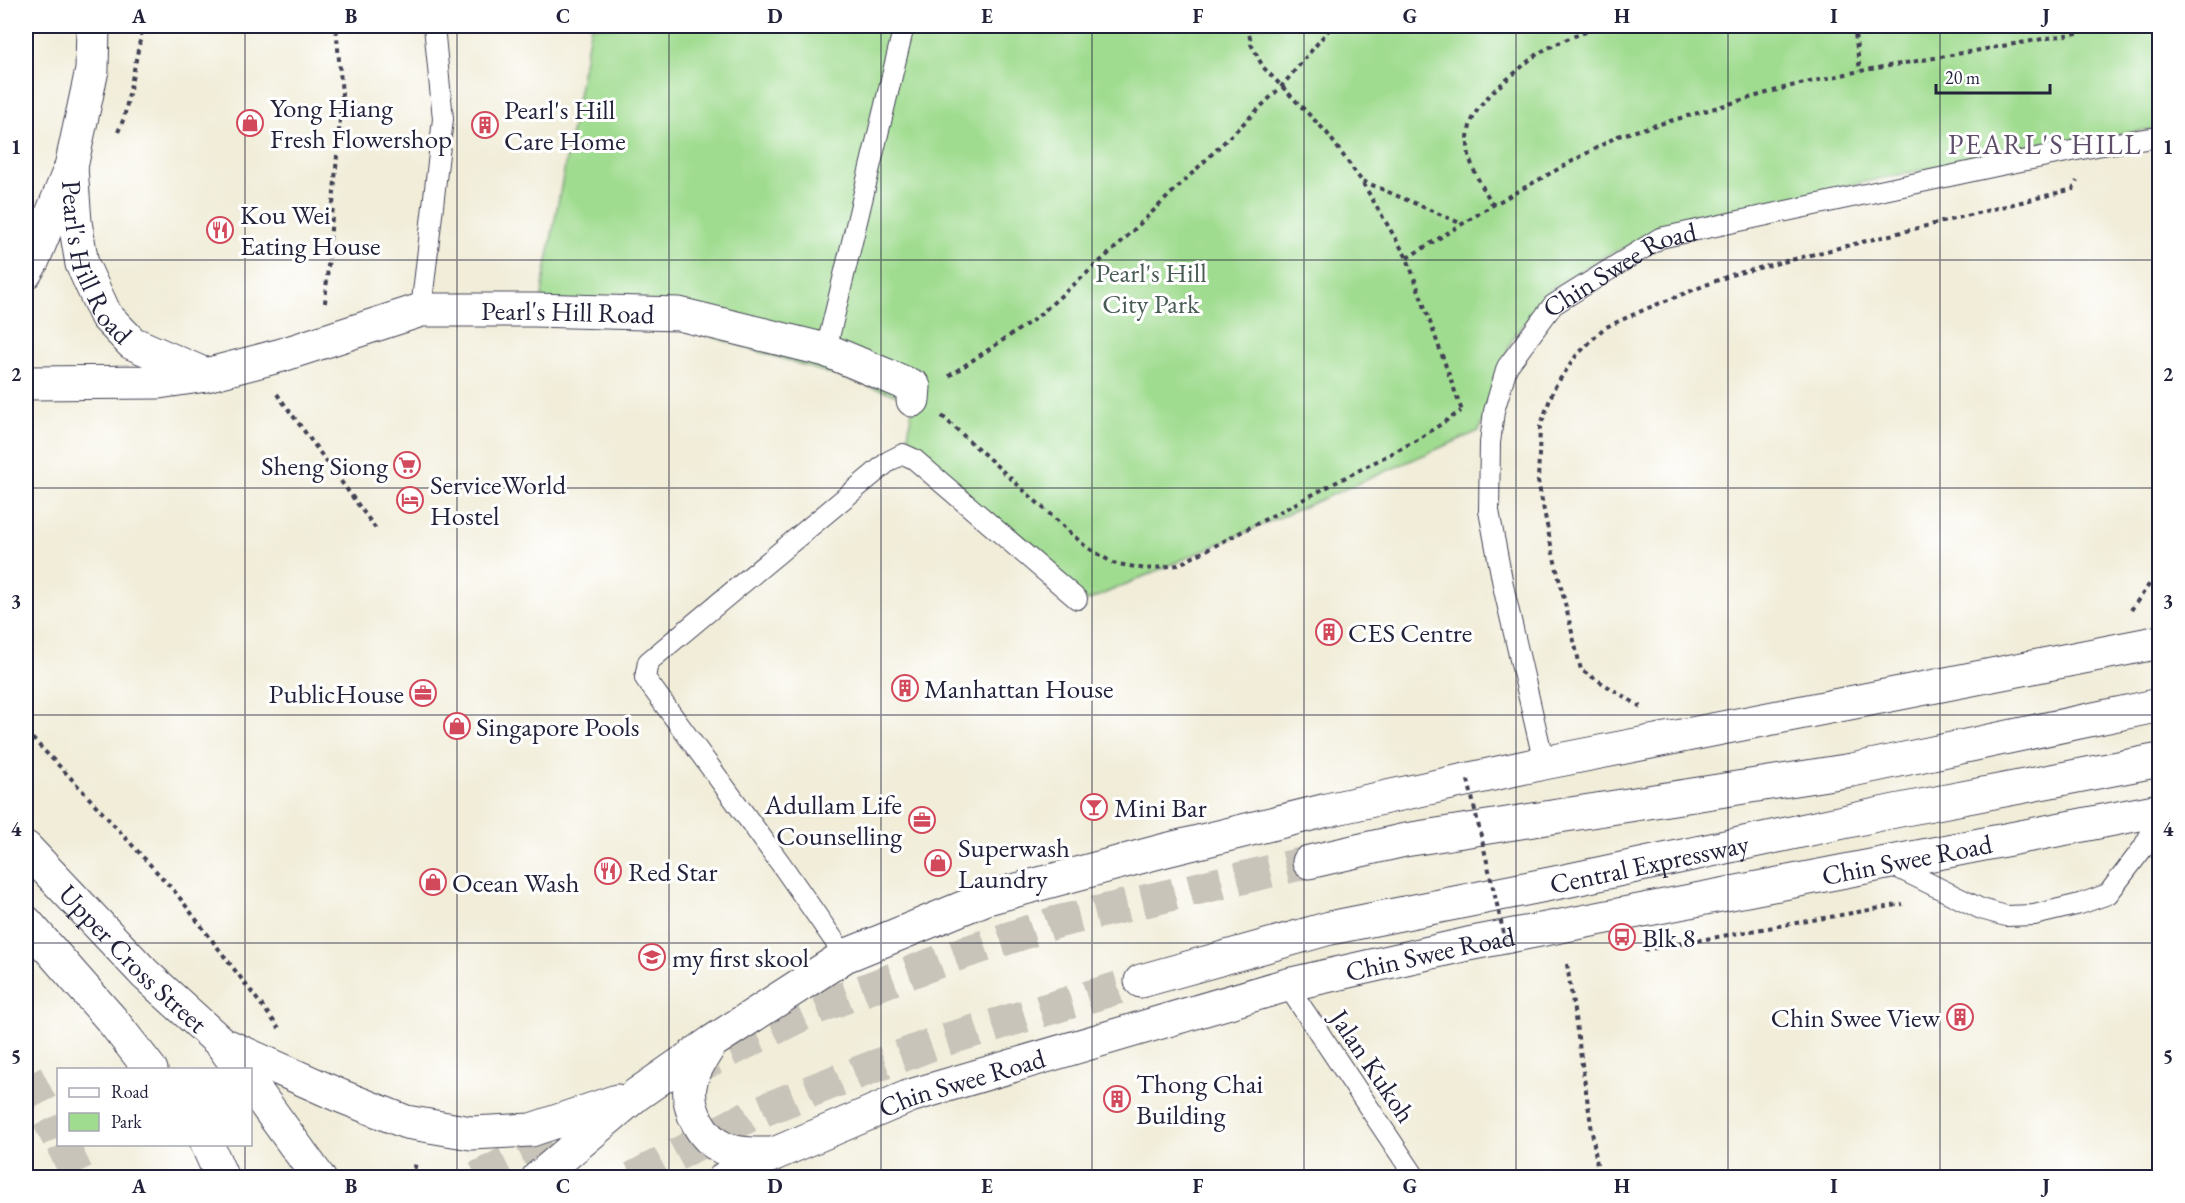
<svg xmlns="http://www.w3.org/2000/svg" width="2185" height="1203" viewBox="0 0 2185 1203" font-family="'EB Garamond',serif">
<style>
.green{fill:#a0dc90;stroke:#617f66;stroke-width:1.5}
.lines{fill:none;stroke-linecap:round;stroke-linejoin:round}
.highway-tunnel{stroke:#c8c4b9;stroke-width:33;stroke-dasharray:33 16;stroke-linecap:butt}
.lane-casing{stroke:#414053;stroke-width:22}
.street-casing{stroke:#414053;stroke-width:35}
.primary-casing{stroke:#414053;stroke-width:35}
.highway-casing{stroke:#414053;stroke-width:35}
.path{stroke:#414053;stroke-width:4;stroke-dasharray:4.5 4.5;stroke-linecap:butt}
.lane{stroke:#fff;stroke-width:20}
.street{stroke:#fff;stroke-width:33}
.primary{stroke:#fff;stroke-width:33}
.highway{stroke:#fff;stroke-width:33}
.path-bridge{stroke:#414053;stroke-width:4;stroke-dasharray:4.5 4.5;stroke-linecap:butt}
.grid{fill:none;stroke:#22223b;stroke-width:1.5;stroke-opacity:0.55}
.labels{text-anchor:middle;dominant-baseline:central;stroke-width:6;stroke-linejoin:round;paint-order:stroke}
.poi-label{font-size:27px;fill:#22223b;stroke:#fff;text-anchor:start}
.street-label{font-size:27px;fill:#22223b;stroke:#fff}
.park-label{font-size:27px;fill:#485a54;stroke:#fff}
.neighbourhood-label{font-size:28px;letter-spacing:1.5px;fill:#5e4e6a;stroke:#fff}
.neatline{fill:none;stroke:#22223b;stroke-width:2}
.grid-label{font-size:20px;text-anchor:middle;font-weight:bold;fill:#22223b}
</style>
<rect width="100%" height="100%" fill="#fff"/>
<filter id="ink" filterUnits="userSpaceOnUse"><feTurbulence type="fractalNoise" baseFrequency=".0167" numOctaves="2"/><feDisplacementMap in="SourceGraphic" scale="12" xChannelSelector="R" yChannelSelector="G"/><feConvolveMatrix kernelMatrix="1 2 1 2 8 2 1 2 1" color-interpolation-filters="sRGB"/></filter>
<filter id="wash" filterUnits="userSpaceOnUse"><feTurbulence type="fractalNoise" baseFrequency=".008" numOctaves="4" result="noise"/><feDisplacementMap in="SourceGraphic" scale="24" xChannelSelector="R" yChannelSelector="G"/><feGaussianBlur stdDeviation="1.35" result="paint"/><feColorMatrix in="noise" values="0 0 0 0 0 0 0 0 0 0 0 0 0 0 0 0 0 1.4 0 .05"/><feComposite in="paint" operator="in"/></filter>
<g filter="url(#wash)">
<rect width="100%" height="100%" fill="#f1edd9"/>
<path class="green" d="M591 26H2159V128L2042 145 1692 218 1603 257 1551 289 1511 341 1479 431 1087 601 907 445 913 400 688 329 539 322 544 278Z"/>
</g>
<g filter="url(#ink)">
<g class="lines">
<path class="highway-tunnel" d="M685 1073 812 1010 948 958 1057 922 1309 862
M26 1075 58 1138
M62 1144 79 1178
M477 1178 591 1120
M633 1178 751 1115 831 1083 938 1042 1141 981"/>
<defs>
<g id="lane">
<path d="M421 310 443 119 434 26"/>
<path d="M826 350 904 26"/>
<path id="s1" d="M1544 763 1504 590 1489 511 1490 443 1494 411 1507 367 1553 305 1660 238 2001 165 2102 145 2160 137"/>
<path d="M1888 863 1981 909 2006 916 2034 915 2080 904 2108 894 2143 848 2160 816"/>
<path d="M845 956 781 864 645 678 648 662 889 461 903 454 914 459 1077 599"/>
<path d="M1287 985 1416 1178"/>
</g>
<g id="street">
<path id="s2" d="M71 167 75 222 82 264 106 316 132 343 206 375"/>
<path id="s3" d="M26 383 159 382 206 375 282 355 421 310H534L679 314 826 350 914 387 913 400"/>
</g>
<g id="primary">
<path d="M26 272 33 260 71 167 92 70 93 26"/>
<path id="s4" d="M26 848 145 974 221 1043 234 1061"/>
<path d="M221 1043 338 1095 406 1122 471 1133 531 1130 617 1101"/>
<path d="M710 1045C702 1057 692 1072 690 1086 687 1110 702 1138 723 1148 739 1155 757 1154 774 1154"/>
<path d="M250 1083 319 1178"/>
<path d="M538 1178 636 1095 712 1042 845 956 987 898 1162 851 1327 810 1544 763 2160 642"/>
<path id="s5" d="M725 1178 774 1154 910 1096 1287 985 1468 944 2160 810"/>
</g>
<g id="highway">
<path d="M1309 862 1405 840 1852 770 2160 705"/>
<path d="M26 922 111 1019 151 1070"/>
<path id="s6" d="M1141 981 1330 928 1570 880 1895 811 2160 760"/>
<path d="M207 1144 222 1178"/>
</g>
</defs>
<use href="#lane" class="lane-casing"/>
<use href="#street" class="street-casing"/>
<use href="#primary" class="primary-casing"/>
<use href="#highway" class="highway-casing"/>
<path class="path" d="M1248 26 1251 44 1263 67 1327 133 1361 180 1407 258 1462 411
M1854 26 1860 71
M26 28V26
M118 132 124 118 143 26
M1363 181 1460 223
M1493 205C1484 189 1473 173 1469 155 1462 115 1488 95 1516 72 1524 65 1532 57 1541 52 1560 41 1583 32 1605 26
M1407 258 1493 205 1618 136 1791 86 1860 71 2117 26
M325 303 342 94 336 26
M949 376 1036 318 1114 249 1281 87 1332 26
M277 394 376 529
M942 416 1085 546 1113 563 1146 569 1178 565 1417 440 1461 411
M2131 610 2151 582 2160 580
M1641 707 1581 670 1551 545 1538 481 1540 427 1554 388 1576 356 1604 328 1648 308 1731 275 2073 189 2077 181
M26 732 68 775 176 893 279 1028
M1644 950 1903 904
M1567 964 1599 1178
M413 1178 416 1161"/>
<use href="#lane" class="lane"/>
<use href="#street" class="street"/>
<use href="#primary" class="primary"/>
<use href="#highway" class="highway"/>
<path class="path-bridge" d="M1468 780 1505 939"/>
</g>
</g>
<path class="grid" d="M245 26V1070M457 26V1178M669 26V1178M881 26V1178M1092 26V1178M1304 26V1178M1516 26V1178M1728 26V1178M1940 26V1178M26 260H2160M26 488H2160M26 715H2160M26 943H2160M245 1144V1178"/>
<defs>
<symbol id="shop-ring" viewBox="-11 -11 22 22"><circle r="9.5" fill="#fff" stroke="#d1495b" stroke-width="1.5"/><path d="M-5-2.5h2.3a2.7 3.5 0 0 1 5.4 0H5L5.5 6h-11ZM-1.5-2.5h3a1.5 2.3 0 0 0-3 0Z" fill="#d1495b"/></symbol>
<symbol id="building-ring" viewBox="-11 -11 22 22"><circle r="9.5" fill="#fff" stroke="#d1495b" stroke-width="1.5"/><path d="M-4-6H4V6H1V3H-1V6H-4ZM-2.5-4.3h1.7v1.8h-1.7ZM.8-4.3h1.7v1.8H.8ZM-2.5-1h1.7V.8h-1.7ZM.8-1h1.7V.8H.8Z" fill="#d1495b"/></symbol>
<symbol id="restaurant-ring" viewBox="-11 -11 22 22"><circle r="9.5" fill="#fff" stroke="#d1495b" stroke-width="1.5"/><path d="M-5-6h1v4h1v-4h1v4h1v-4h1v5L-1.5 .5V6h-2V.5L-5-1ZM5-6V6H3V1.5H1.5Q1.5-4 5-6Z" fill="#d1495b"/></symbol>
<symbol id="supermarket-ring" viewBox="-11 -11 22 22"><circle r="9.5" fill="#fff" stroke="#d1495b" stroke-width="1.5"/><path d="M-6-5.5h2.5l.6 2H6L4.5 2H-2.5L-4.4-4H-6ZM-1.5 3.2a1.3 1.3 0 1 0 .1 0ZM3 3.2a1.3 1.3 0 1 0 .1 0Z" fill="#d1495b"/></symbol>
<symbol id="hotel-ring" viewBox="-11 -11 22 22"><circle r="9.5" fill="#fff" stroke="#d1495b" stroke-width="1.5"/><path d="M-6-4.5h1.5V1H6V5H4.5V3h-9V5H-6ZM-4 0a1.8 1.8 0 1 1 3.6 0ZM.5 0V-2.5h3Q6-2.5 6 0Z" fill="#d1495b"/></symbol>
<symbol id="office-ring" viewBox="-11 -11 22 22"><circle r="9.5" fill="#fff" stroke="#d1495b" stroke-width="1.5"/><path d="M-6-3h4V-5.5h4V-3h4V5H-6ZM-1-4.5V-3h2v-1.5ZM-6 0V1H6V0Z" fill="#d1495b"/></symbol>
<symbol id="bar-ring" viewBox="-11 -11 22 22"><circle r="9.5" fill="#fff" stroke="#d1495b" stroke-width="1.5"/><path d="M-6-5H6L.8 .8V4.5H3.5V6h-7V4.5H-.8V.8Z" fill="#d1495b"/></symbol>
<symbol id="bus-ring" viewBox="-11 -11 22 22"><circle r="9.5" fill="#fff" stroke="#d1495b" stroke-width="1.5"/><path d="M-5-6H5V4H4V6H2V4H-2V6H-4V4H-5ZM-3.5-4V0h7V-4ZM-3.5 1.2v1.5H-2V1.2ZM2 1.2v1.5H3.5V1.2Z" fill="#d1495b"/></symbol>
<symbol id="school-ring" viewBox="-11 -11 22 22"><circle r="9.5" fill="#fff" stroke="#d1495b" stroke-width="1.5"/><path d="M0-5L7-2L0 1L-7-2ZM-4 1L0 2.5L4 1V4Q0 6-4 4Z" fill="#d1495b"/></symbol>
</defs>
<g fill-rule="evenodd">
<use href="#shop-ring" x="235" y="108" width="30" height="30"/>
<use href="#building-ring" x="470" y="110" width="30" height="30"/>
<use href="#restaurant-ring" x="205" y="215" width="30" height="30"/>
<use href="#supermarket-ring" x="392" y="450" width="30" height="30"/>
<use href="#hotel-ring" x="395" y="485" width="30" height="30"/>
<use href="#building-ring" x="1314" y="617" width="30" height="30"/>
<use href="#building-ring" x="890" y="673" width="30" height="30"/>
<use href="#office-ring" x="408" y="678" width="30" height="30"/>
<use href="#shop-ring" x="442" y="711" width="30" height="30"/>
<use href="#bar-ring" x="1079" y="792" width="30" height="30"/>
<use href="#office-ring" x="907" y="805" width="30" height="30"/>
<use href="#shop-ring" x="923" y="848" width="30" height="30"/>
<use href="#restaurant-ring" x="593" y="856" width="30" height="30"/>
<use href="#shop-ring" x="418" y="867" width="30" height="30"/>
<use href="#bus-ring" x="1607" y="922" width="30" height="30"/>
<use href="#school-ring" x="637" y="942" width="30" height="30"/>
<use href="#building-ring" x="1945" y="1002" width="30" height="30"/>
<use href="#building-ring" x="1102" y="1084" width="30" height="30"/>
</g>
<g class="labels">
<g class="poi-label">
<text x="270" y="107">Yong Hiang<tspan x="270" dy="31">Fresh Flowershop</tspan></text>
<text x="504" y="109">Pearl's Hill<tspan x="504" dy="31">Care Home</tspan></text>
<text x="240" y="214">Kou Wei<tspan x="240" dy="31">Eating House</tspan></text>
<text x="388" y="465" text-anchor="end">Sheng Siong</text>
<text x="430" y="484">ServiceWorld<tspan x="430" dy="31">Hostel</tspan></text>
<text x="1348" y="632">CES Centre</text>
<text x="924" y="688">Manhattan House</text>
<text x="404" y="693" text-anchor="end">PublicHouse</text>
<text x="476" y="726">Singapore Pools</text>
<text x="902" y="804" text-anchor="end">Adullam Life<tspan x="902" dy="31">Counselling</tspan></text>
<text x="1114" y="807">Mini Bar</text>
<text x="958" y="847">Superwash<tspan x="958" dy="31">Laundry</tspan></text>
<text x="628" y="871">Red Star</text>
<text x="452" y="882">Ocean Wash</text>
<text x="1642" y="937">Blk 8</text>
<text x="672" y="957">my first skool</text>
<text x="1940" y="1017" text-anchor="end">Chin Swee View</text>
<text x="1136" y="1083">Thong Chai<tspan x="1136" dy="31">Building</tspan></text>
</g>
<g class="street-label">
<text stroke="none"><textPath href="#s2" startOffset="100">Pearl's Hill Road</textPath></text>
<text stroke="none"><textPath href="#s1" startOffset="558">Chin Swee Road</textPath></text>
<text stroke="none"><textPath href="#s3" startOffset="552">Pearl's Hill Road</textPath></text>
<text stroke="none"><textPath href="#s5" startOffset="1228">Chin Swee Road</textPath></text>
<text stroke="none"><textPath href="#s6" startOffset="522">Central Expressway</textPath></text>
<text stroke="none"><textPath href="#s5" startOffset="742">Chin Swee Road</textPath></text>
<text stroke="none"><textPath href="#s4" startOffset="154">Upper Cross Street</textPath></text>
<text transform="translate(1373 1066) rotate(56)">Jalan Kukoh</text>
<text stroke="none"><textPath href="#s5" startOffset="256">Chin Swee Road</textPath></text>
</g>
<g class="park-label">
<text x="1151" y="272">Pearl's Hill<tspan x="1151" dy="31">City Park</tspan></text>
</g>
<g class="neighbourhood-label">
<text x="2045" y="144">PEARL'S HILL</text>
</g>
</g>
<rect width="2185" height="1203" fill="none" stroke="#fff" stroke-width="66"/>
<rect x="57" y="1068" width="195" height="78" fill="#ffffff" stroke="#a7a7b1" stroke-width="1.5"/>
<rect x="69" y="1088" width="30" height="9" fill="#ffffff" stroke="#a7a7b1" stroke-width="1.5"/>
<text x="111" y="1098" font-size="18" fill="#22223b">Road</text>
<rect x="69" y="1113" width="30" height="18" fill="#a0dc90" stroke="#a7a7b1" stroke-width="1.5"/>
<text x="111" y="1128" font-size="18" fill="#22223b">Park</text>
<path d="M1936 84v9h114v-9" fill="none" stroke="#22223b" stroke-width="3"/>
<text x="1945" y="84" font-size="18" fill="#22223b" stroke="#ffffff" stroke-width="4.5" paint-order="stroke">20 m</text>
<rect x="33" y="33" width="2119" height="1137" class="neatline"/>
<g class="grid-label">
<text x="139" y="23">A</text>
<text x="351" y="23">B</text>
<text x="563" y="23">C</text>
<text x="775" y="23">D</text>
<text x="987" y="23">E</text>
<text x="1198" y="23">F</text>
<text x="1410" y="23">G</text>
<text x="1622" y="23">H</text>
<text x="1834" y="23">I</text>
<text x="2046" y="23">J</text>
<text x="16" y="154">1</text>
<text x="2168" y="154">1</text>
<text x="16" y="381">2</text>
<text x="2168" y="381">2</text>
<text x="16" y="608">3</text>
<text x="2168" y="608">3</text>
<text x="16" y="836">4</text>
<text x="2168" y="836">4</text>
<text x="16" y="1063">5</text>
<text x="2168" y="1063">5</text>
<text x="139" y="1193">A</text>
<text x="351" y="1193">B</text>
<text x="563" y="1193">C</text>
<text x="775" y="1193">D</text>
<text x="987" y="1193">E</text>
<text x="1198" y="1193">F</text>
<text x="1410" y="1193">G</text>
<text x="1622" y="1193">H</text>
<text x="1834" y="1193">I</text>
<text x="2046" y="1193">J</text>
</g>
</svg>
